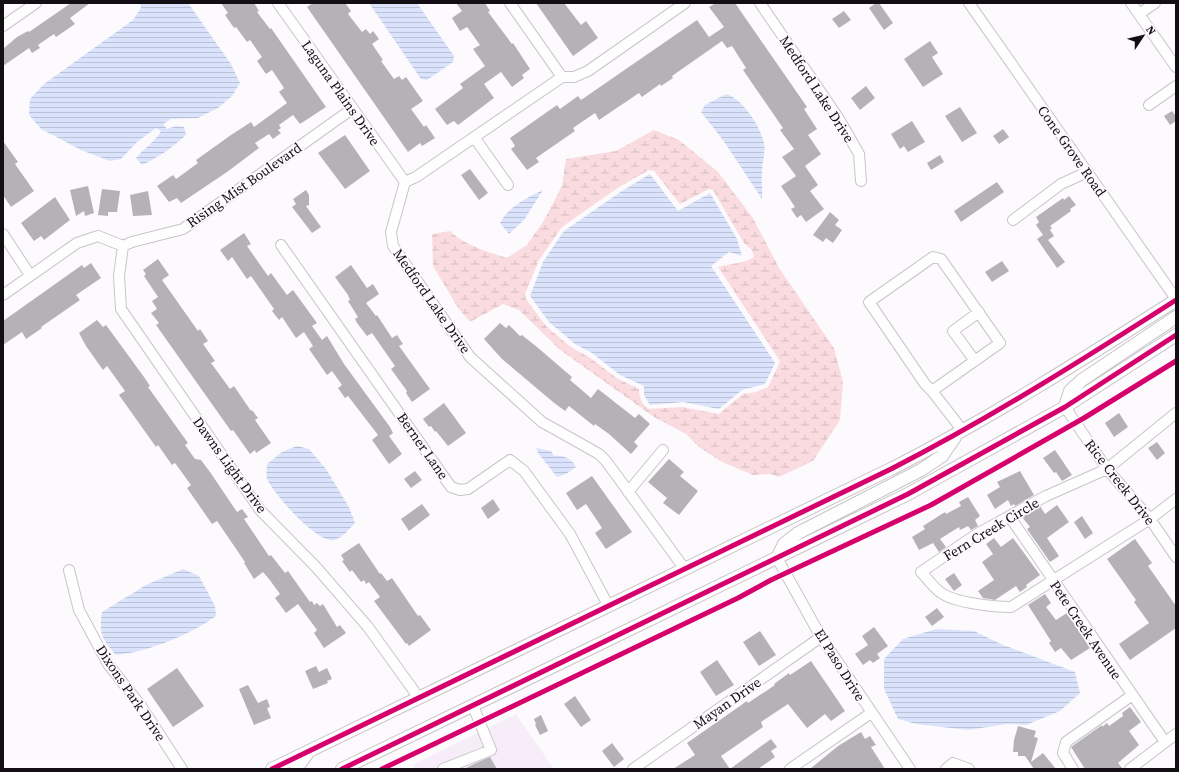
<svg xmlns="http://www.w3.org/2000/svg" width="1179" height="772" viewBox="0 0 1179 772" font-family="'Source Serif 4',serif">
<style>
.built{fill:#f6edf8}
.wetland{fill:url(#wetland-marsh);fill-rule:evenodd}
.water{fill:url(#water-rules)}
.building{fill:#b4b2b7}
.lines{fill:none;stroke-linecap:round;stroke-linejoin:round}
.minor-casing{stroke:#c8c5c9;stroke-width:12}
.major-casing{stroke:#c8c5c9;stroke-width:14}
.minor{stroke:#fffeff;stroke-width:10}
.major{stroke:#fffeff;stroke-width:12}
.cycleway-casing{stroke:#fef9ff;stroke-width:8}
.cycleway{stroke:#d6006c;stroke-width:5}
.labels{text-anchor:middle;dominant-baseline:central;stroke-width:3.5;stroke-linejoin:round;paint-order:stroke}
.street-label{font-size:14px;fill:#120e13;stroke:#fef9ff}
</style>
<defs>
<pattern id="wetland-marsh" width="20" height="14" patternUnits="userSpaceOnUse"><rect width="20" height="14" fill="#fadce0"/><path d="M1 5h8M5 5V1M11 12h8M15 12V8" fill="none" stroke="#d5bcbf"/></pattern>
<pattern id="water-rules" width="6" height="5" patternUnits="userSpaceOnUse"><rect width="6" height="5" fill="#dae3fb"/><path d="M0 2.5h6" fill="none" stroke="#bac2d6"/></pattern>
</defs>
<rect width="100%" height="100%" fill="#fdfafe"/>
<path class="built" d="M516 714 554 769H415L412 765Z"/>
<path class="wetland" d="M654 130 679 140 718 172 753 218 779 268 834 348 843 382 840 420 813 461 779 477 770 474 753 475 722 462 699 447 686 434 654 417 559 349 519 310 503 304 470 322 458 308 433 266 432 234 450 231C464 245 488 252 507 258L527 245 543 222 562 186 566 159 616 151ZM649 170 654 171 680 204 709 189 713 190 744 243 752 250 754 257C744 264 730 263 718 267L780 361 779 364 768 387 756 392 743 394 719 414 682 407 649 409C642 405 639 397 639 389L618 379 589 357 572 348 546 326 526 299 525 294 539 260 562 227 619 187Z"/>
<path class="water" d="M140 3H188L231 64 240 83 232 96 218 108 198 118 171 119 163 124 167 129 176 126 184 127 186 135C173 147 158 158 142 165L136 158C144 148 155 142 161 131L156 128 137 142 121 159 110 161 81 150 41 129 29 115 30 99 44 84 133 20 141 8Z
M369 3H417L454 56 453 62 427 80 421 79Z
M726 94C742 98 761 127 764 143 766 152 762 162 762 171 761 180 763 189 762 199L723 140 701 112 705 105Z
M650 174 678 211 710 193 737 239 742 256 729 252 711 266 775 363 765 384 742 390 719 409 683 402 650 405 644 395V386L620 375 592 353 575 344 549 322 530 296 543 262 564 231 622 191Z
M543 190 524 220 509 234 500 223C509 206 527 198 543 190Z
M297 446 309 449 326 469 349 507 355 523C349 529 343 538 334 540 316 543 274 494 267 479 266 475 267 468 267 464L282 452Z
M536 448 551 451 554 456C564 455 571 458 576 467L566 474 557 477 538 453Z
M183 569 199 576 215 606 216 616C190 635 148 652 116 655 101 639 99 633 102 612L146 585Z
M936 629 974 631 1001 644 1075 672 1080 693 1060 711 1026 725 1007 724 968 730 916 724 898 719 884 689V659L903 639Z"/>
<path class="building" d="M71 3H90L70 18 75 24 56 37 54 34 38 45 40 48 32 53 29 48 3 66V49L17 37 28 31 29 32Z
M221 3H254L259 11 257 12 270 29 271 28 326 107 300 124 293 115 279 125 281 128 278 130 281 133 273 139 269 134 255 143 259 148 227 172 181 203 177 198 169 202 157 186 173 175 176 179 198 163 196 160 231 135 251 122 254 127 287 103 279 92 284 88 272 70 266 74 257 61 262 57 250 40 247 42 236 27 234 28 225 15 228 13Z
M313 3H345L351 11 348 14 362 32 366 29 370 34 373 31 379 39 372 44 383 60 381 61 394 79 399 76 402 80 406 77 423 101 411 109 424 127 426 125 435 138 422 146 420 143 408 152 307 7Z
M456 3H485L490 11 488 12 512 44 513 43 530 69 522 75 524 78 512 87 501 72 484 84 494 98 458 125 454 121 447 125 435 109 463 88 460 84 485 66 473 49 480 45 467 27 460 31 452 18 462 11Z
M536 3H564L581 25 586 21 598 38 573 56Z
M716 3H735L807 107 804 109 817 129 808 135 821 154 805 166 818 185 810 191 824 209 806 222 801 215 797 218 791 209 795 207 781 186 796 176 782 157 794 149 780 130 783 128 743 70 746 68 732 46 727 48 722 41 672 76 673 78 661 86 660 84 642 97 639 93 599 120 595 113 573 128 575 131 536 158 539 162 527 170 511 149 515 146 510 138 557 105 560 109 578 96 581 100 697 20 709 37 724 27 709 7Z
M876 3H879L893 23 884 30 869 8Z
M844 11 851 20 839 28 832 19Z
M930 41 938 53 932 57 943 74 923 87 904 59Z
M866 86 875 98 860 110 851 98Z
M960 107 977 133 962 142 945 116Z
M1172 111 1176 116V121L1170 125 1164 116Z
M912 121 925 142 908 152 904 146 900 149 891 134Z
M1003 129 1009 137 999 144 993 136Z
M345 135 370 171 345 189 318 153Z
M3 141 18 162 15 164 34 191 11 207 3 195Z
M940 155 944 162 931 170 927 163Z
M470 169 488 193 479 200 461 175Z
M997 182 1004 192 961 222 954 211Z
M88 186 94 213 85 216 84 211 76 216 70 190Z
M102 189 120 191 117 212H108V216L98 215Z
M306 190 309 195V205L306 206 321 227 312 233 292 207 296 204 293 199Z
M148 191 152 215 133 216 130 195Z
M1069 196 1076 205 1070 209 1071 211 1050 226 1052 228 1050 230 1054 236 1048 240 1065 262 1057 268 1037 239 1043 235 1036 225 1039 222 1036 217 1063 198 1064 200Z
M55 197 70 220 44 240 41 236 34 241 21 223Z
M830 212 839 220 835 225 842 230 833 243 826 238 823 242 813 235Z
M244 233 251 244 247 246 268 276 271 273 287 295 293 290 317 323 312 326 322 340 327 336 344 364 390 427 393 433 389 436 402 454 389 464 372 440 378 435 348 396 345 398 338 388 342 385 332 371 327 375 309 349 313 346 304 332 296 338 282 317 279 320 272 311 274 309 251 276 247 279 232 257 228 261 220 250Z
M158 259 169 275 162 280 198 331 200 329 208 341 203 344 215 361 211 363 230 389 234 386 251 411 252 410 258 418 255 420 271 443 256 453 255 450 250 454 233 430 231 431 156 325 159 323 151 313 157 309 152 301 158 297 144 276 146 274 143 270Z
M1002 261 1009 271 992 282 985 272Z
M91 263 101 278 76 295 80 300 41 327 42 328 26 339 22 332 3 345V321L82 265 84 268Z
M351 265 367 288 373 284 379 294 366 303 376 316 377 315 392 338 397 335 403 344 399 346 430 389 412 402 406 393 407 391 391 369 395 366 372 333 367 336 357 323 355 319 358 317 348 301 350 300 348 295 335 277Z
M97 320 103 327 106 325 144 377 150 386 148 387 188 443 185 445 195 459 201 460 210 472 237 512 242 509 248 517 244 519 269 556 271 555 285 573 288 571 310 602 312 601 314 605 317 603 320 606 323 604 337 627 340 625 346 633 324 648 314 633 317 630 298 604 286 613 275 598 280 594 269 579 263 572 254 579 244 563 245 562 217 521 212 524 187 488 191 485 175 463 172 465 158 445 156 447 119 395 125 391 107 366 103 370 86 346 79 333Z
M500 323 506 328 509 325 520 336 522 335 537 347 572 377 570 380 591 398 598 389 635 418 639 414 650 424 634 442 638 446 631 454 609 434 595 424 594 426 569 406 565 411 553 402 502 359 484 339Z
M444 403 466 433 448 446 436 431 435 432 431 426 429 427 423 419Z
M1119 413 1128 427 1114 437 1105 423Z
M1157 442 1165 453 1157 460 1148 448Z
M1055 450 1072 475 1062 481 1056 472 1054 473 1043 458Z
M669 459 684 472 680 476 698 491 679 515 663 503 667 498 648 482Z
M415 471 422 480 411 488 404 479Z
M1020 471 1034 495 1015 506 1014 504 1011 506 1008 500 995 509 987 495 1000 487 997 482Z
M592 476 632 532 606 549 595 533 602 528 586 504 577 510 566 493Z
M968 497 980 516 975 520 978 526 971 530 968 526 960 530 959 527 940 539 946 547 939 552 933 543 919 550 912 537 925 529 923 526 945 512 946 514 961 506 959 502Z
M493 499 500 510 488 519 481 508Z
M422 504 430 515 409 531 401 519Z
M1057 505 1069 522 1047 538 1059 556 1050 562 1027 529 1030 527 1022 517 1040 506 1045 514Z
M1082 516 1093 533 1085 539 1074 522Z
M994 538 1001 547 1013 538 1040 575 1026 585 1027 587 1020 592 1016 586 995 600 983 598 978 591 994 580 982 562 993 554 986 544Z
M1135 539 1152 563 1148 566 1176 606V628L1130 660 1119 644 1149 623 1134 602 1136 600 1107 559Z
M359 543 380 574 381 573 387 581 392 578 418 616 420 615 431 630 409 646 407 643 406 644 374 601 380 597 369 582 366 584 364 580 361 582 352 570 350 572 342 561 344 560 341 555Z
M954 573 962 585 954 591 945 579Z
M1045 594 1051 603 1046 607 1056 620 1067 613 1090 648 1071 660 1061 648 1055 652 1049 643 1051 641 1028 605Z
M937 608 944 617 932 626 925 617Z
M874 627 888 646 877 654 880 658 873 663 870 660 863 665 855 654 868 645 862 636Z
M760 631 776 655 759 666 743 642Z
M717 660 734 685 716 696 700 672Z
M811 661 845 711 831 721 825 714 807 728 788 704 761 722 763 727 721 756 730 769H673L695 755 687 743 747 701 748 703 775 685 774 684 789 673 790 675Z
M316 666 319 672 327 668 332 679 327 681 328 683 313 689 305 671Z
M177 668 204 706 173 727 147 689Z
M248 685 258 703 267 699 270 707 267 708 271 718 254 725 239 689Z
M575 696 591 720 581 727 564 704Z
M1130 707 1141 722 1129 731 1139 745 1118 763 1123 769H1085L1071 747 1102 725V727L1107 723 1109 726 1123 716 1122 713Z
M541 715 548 731 540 735 535 725 536 724 534 719Z
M1018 726 1036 731 1034 737 1038 738 1031 762 1043 753 1056 769H1034L1025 756H1018V752H1013L1014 740Z
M861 732 865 739 870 736 876 745 871 747 885 769H810L838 746Z
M771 739 777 747 771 751 775 757 758 769H730Z
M612 743 624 759 614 767 602 751Z
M490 757 497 769H464L476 763Z"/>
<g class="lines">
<defs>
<path id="minor" d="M278 3 405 182
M510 3 562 77
M760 3 839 119 859 154 861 181
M969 3 1176 299
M1131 3 1176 67
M1139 14 1155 3
M3 26 36 3
M1149 105 1176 86
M474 137 508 185
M405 182 391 232 393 246 470 357 542 422 599 454 606 461 684 568
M405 182 416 177 562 77H574L588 71 685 3
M1013 220 1061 184 1087 172
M3 234 30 275
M281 245 451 487 460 490 468 489 510 460 524 471 570 534 608 605
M123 246 119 276 121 309 260 510 316 567 368 627 419 698
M3 295 77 243 98 236 123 246 132 242 183 229 352 109
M975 361 953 331 979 312
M932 391 925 384 869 302 933 257 941 259 1000 343 932 391 963 431
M1065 407 1107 469 1150 519 1176 557
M1176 413 1107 469 1046 496 977 534 921 572C928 579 935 590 943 594 957 603 995 607 1011 607L1150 519 1176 499
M628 492 663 450
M1010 517 1165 742
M777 558 821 637 910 769
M69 570 79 610 108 664 141 706 182 769
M443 769 491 750 473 706
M633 769 821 637
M790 769 871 713
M946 769 953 763 969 769
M1073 769 1063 753 1066 742 1131 696
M1130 769 1176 734"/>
<path id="major" d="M1065 407 1070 391 1082 380 1176 317
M777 558 784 544 798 533 921 470 942 456 955 437
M272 769 893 468C992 417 1082 360 1176 300
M296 769 307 754
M342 769 908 494 1065 407 1176 335"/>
</defs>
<use href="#minor" class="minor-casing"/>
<use href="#major" class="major-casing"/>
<use href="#minor" class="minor"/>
<use href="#major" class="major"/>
<defs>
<path id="cycleway" d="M272 769 893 468C992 417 1082 360 1176 300
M342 769 908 494 1065 407 1176 335
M382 769 738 598 771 580 931 505 1084 418 1176 361"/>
</defs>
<use href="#cycleway" class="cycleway-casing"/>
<use href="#cycleway" class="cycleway"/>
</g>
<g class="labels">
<g class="street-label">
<text transform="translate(817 89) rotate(57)">Medford Lake Drive</text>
<text transform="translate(341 93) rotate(55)">Laguna Plains Drive</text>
<text transform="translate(1072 151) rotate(55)">Cone Grove Road</text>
<text transform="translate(244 185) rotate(-35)">Rising Mist Boulevard</text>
<text transform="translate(432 301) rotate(55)">Medford Lake Drive</text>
<text transform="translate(423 446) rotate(55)">Berner Lane</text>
<text transform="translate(230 465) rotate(54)">Dawns Light Drive</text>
<text transform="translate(1120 482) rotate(52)">Rice Creek Drive</text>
<text transform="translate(991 529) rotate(-31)">Fern Creek Circle</text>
<text transform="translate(1086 630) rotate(56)">Pete Creek Avenue</text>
<text transform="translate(840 665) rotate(58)">El Paso Drive</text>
<text transform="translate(131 693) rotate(56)">Dixons Park Drive</text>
<text transform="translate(727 703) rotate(-35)">Mayan Drive</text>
</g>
</g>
<rect width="1179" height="772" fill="none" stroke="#120e13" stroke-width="8"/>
<g transform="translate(1143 36) rotate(55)" stroke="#fef9ff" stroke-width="3" paint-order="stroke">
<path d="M0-3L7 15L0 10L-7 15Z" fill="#120e13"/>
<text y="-6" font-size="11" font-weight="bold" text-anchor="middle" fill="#120e13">N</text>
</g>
</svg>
